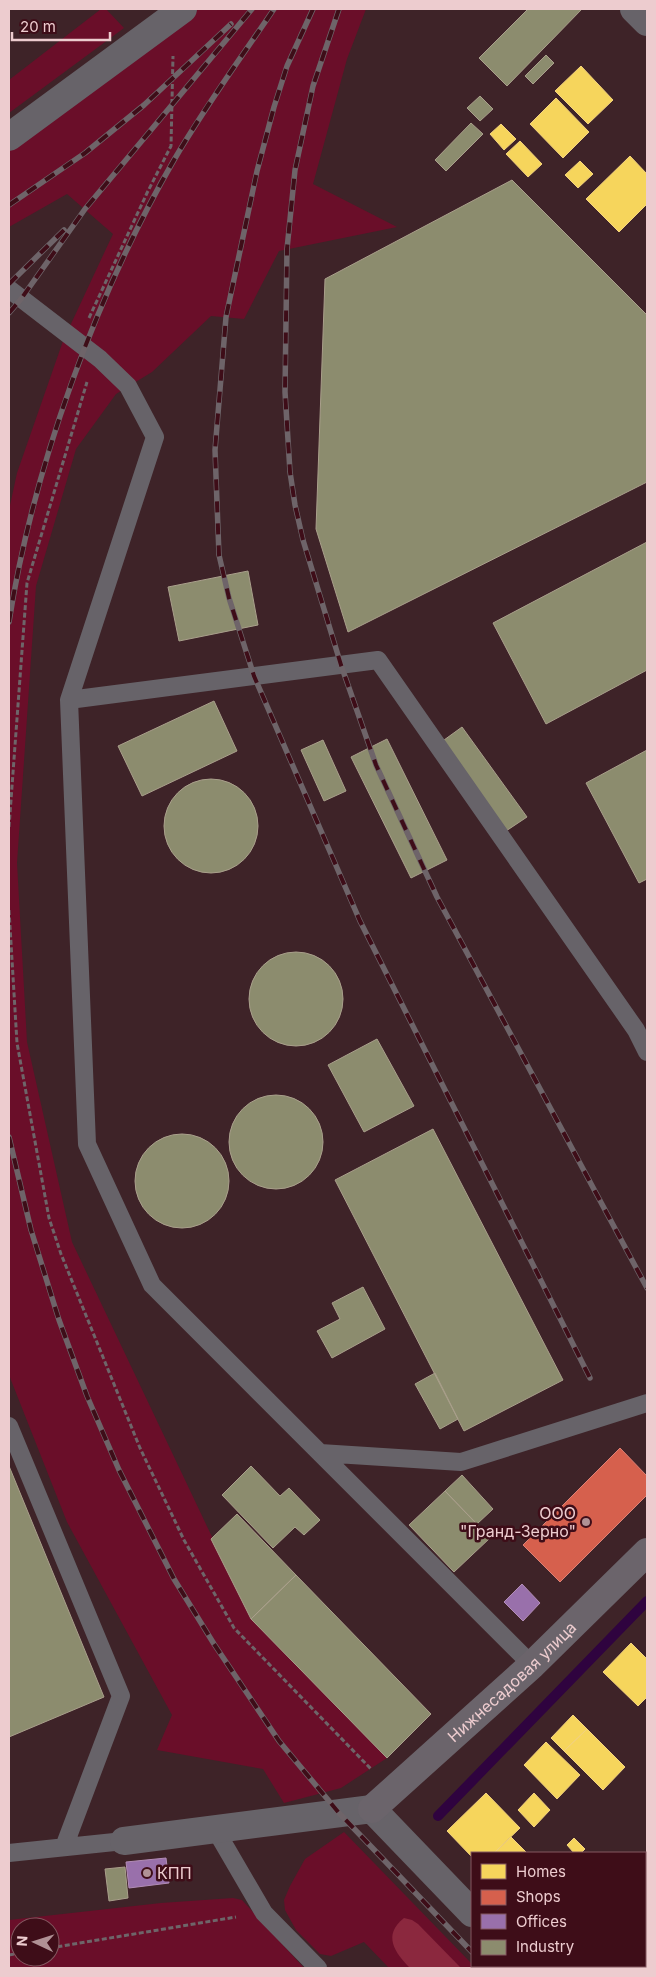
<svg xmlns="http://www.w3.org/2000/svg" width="656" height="1977" viewBox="0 0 656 1977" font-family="Inter,sans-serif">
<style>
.green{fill:#6a0e29;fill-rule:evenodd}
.forest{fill:#8b283e}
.homes{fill:#f6d55c;stroke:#f3d27e}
.shops{fill:#d6604d;stroke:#dd8074}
.offices{fill:#9970ab;stroke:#b28cb6}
.industry{fill:#8c8c6e;stroke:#a99f8b}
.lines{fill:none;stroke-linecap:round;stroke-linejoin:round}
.stream{stroke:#2f033f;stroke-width:10}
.path{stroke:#6e6569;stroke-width:3;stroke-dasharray:5 2.5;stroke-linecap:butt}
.lane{stroke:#676369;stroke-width:18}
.street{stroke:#676369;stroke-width:28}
.secondary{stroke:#6b646b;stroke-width:28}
.rail-casing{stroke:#6e6469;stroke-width:5.5}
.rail{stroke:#3e0d18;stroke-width:4;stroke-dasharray:11;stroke-linecap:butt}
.poi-dot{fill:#b09195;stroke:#3e0d18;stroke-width:2}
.labels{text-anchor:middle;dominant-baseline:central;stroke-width:5;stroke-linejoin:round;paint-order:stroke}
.poi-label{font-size:16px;fill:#edcccf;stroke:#3e0d18;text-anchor:end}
.street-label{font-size:16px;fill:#edcccf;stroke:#3e0d18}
</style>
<rect width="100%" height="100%" fill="#3e2328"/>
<path class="green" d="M101 9H106L124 28 9 113V80Z
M196 9H366L347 59 313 184 397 227 279 251 244 319 211 316 152 372 116 394 76 449 36 586 17 863 27 1042 72 1242 251 1619 387 1758 341 1788 284 1803 263 1769 157 1750 172 1715 67 1522 9 1375V510L17 473 63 341 113 234 67 194 9 227V149Z
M344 1832 472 1964V1966L477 1968H389L364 1942 331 1956 320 1954 296 1930 285 1910 284 1900 290 1886 305 1859Z
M233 1898 242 1900 304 1968H9V1920L161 1903ZM20 1927H50V1957H20Z"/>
<path class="forest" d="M404 1918 412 1920 418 1924 461 1968H410C395 1953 382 1935 404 1918Z"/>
<path class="homes" d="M581 66 613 100 588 124 555 91Z
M556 98 589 132 563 158 530 124Z
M501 124 516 139 504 150 490 134Z
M520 141 542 164 528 177 506 154Z
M630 156 647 174V204L619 232 586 199Z
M580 161 593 174 578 188 565 175Z
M631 1643 647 1659V1697L638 1706 603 1672Z
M573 1715 587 1729 564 1751 551 1738Z
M587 1729 625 1767 603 1790 564 1751Z
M546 1742 580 1775 557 1799 524 1765Z
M486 1793 520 1828 494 1853H472V1857L447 1831Z
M534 1793 550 1810 534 1827 518 1810Z
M511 1837 527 1853H494Z
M574 1838 585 1849 581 1853H574L567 1845Z
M647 1903V1942L646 1943 645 1941V1905Z"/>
<path class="shops" d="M620 1448 647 1476V1495L560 1582 523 1545Z
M645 1962 647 1964 643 1968H581L584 1966H645Z"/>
<path class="offices" d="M522 1584 540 1603 523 1621 504 1602Z
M166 1858 169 1883 129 1888 126 1862Z"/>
<path class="industry" d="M528 9H582L507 86 479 58Z
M546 55 554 63 533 84 525 76Z
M480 96 493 109 480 121 467 108Z
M471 123 483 134 446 171 435 160Z
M512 180 647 315V482L348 632 316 529 325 279Z
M647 542V670L546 724 493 623Z
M248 571 258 625 179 641 168 587Z
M214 701 237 751 142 796 118 746Z
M462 727 527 817 497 837 433 748Z
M387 739 447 860 411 878 351 757Z
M323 740 346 791 324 801 301 750Z
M647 750V879L639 883 586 783Z
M164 826a47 47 0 1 1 94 0a47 47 0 1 1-94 0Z
M249 999a47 47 0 1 1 94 0a47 47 0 1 1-94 0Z
M377 1039 414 1106 364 1132 328 1065Z
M229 1142a47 47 0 1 1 94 0a47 47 0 1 1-94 0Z
M433 1129 563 1380 464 1431 335 1180Z
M135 1181a47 47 0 1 1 94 0a47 47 0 1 1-94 0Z
M363 1287 385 1329 332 1358 317 1331 340 1319 332 1303Z
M435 1373 458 1419 440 1429 415 1384Z
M9 1466 104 1697 9 1737Z
M251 1466 280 1496 289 1488 320 1520 304 1535 295 1527 273 1548 222 1495Z
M462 1475 493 1509 477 1524 445 1491Z
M445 1491 490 1538 454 1572 409 1525Z
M237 1514 296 1575 251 1619 211 1539Z
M296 1575 431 1714 387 1758 251 1619Z
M125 1867 128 1898 109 1901 105 1869Z"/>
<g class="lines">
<path class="stream" d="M438 1816 647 1601"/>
<path class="path" d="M89 318 147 193 171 146 173 56
M9 827 27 583 87 382
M9 910 17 1043 49 1218 61 1254 140 1448 184 1540 234 1628 371 1769
M50 1948 236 1917
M9 1955 20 1953"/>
<path class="lane" d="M9 289 100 359 128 386 155 437 69 700
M9 1426 121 1696 64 1847
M320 1453 461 1462 647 1403
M532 1665 152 1285 87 1144 69 700 378 660 636 1030 647 1052
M215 1829 264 1913 318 1968
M9 1853 124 1841"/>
<path class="street" d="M634 9 647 22
M9 137 183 9
M124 1841 372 1809 472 1913
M523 1966 525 1968"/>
<path class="secondary" id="s1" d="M372 1809 532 1665 647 1552"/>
<defs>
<path id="rail" d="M313 9 287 66 274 107 257 171 226 317 215 450 219 555 229 598 254 676 360 921 590 1378
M339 9 313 86 295 170 287 249 285 392 290 472 295 505 303 540 341 665 376 765 437 897 647 1288
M9 205 85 153 144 105 231 24
M9 284 64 230
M9 313 21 299 85 209 252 9
M9 622C33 468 96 295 174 160 204 108 240 59 274 9
M9 1137 31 1230 59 1320 87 1396 119 1470 174 1579 214 1644 279 1741 339 1813 472 1952
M486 1966 488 1968"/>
</defs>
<use href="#rail" class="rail-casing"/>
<use href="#rail" class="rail"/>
</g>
<g class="poi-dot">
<circle cx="586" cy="1522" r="5"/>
<circle cx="147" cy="1873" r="5"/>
</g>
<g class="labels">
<g class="poi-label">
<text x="576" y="1513">ООО<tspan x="576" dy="18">"Гранд-Зерно"</tspan></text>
<text x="157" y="1873" text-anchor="start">КПП</text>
</g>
<g class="street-label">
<text stroke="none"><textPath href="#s1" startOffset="189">Нижнесадовая улица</textPath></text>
</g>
</g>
<rect width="656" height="1977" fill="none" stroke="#edcccf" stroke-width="20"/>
<rect x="471" y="1852" width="175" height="115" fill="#3e0d18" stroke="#845961"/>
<rect x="481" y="1864" width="25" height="15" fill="#f6d55c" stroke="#845961"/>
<text x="516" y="1877" font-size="15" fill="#edcccf">Homes</text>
<rect x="481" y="1890" width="25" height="15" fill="#d6604d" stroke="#845961"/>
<text x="516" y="1902" font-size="15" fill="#edcccf">Shops</text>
<rect x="481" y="1914" width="25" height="15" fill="#9970ab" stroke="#845961"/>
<text x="516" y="1927" font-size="15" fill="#edcccf">Offices</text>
<rect x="481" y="1940" width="25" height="15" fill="#8c8c6e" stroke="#845961"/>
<text x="516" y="1952" font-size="15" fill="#edcccf">Industry</text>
<g transform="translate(35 1942) rotate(274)"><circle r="24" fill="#3e0d18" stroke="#845961"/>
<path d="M0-4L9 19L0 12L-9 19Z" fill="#b09195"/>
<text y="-8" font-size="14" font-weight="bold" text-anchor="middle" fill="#edcccf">N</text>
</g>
<path d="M12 32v8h98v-8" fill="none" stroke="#edcccf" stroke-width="2.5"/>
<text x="20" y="32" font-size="15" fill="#edcccf" stroke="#3e0d18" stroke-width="4" paint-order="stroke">20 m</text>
</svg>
